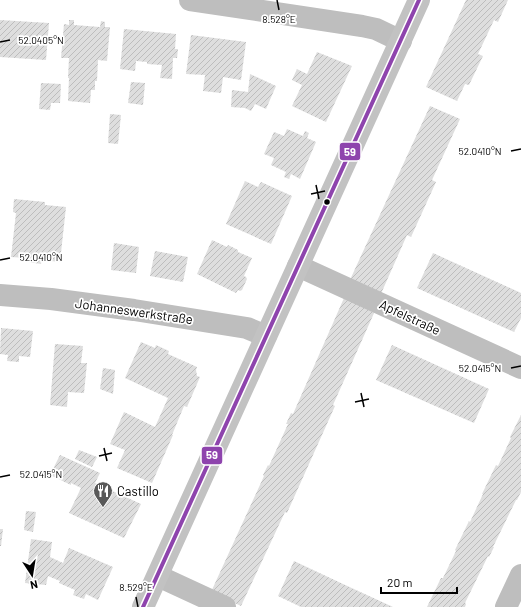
<svg xmlns="http://www.w3.org/2000/svg" width="521" height="607" viewBox="0 0 521 607" font-family="Barlow,sans-serif">
<style>
.building{fill:url(#building-hatch)}
.lines{fill:none;stroke-linecap:round;stroke-linejoin:round}
.street{stroke:#bebebe;stroke-width:22}
.secondary{stroke:#c2c2c2;stroke-width:22}
.bus-1-casing{stroke:#fff;stroke-width:7}
.bus-1{stroke:#8e44ad;stroke-width:4}
.ticks{fill:none;stroke:#000;stroke-width:1.5}
.bus-dot{fill:#000;stroke:#fff;stroke-width:1.5}
.labels{text-anchor:middle;dominant-baseline:central;stroke-width:3.5;stroke-linejoin:round;paint-order:stroke}
.street-label{font-size:13px;fill:#000;stroke:#fff}
.poi-label{font-size:13px;fill:#000;stroke:#fff;text-anchor:start}
.ticks-label{font-size:10px;text-anchor:middle;fill:#000;stroke:#fff;stroke-width:3.5;stroke-linejoin:round;paint-order:stroke}
.line-badge{stroke:#fff;stroke-width:1.5}
.badge-label{font-size:11px;text-anchor:middle;font-weight:bold;fill:#fff}
</style>
<defs>
<pattern id="building-hatch" width="6" height="6" patternUnits="userSpaceOnUse"><rect width="6" height="6" fill="#dedede"/><path d="M-1 1l2-2M0 6l6-6M5 7l2-2" fill="none" stroke="#bdbdbd"/></pattern>
</defs>
<rect width="100%" height="100%" fill="#fff"/>
<path class="building" d="M466 0H508L498 22 494 20 478 54 483 56 469 85 465 84 457 101 426 87Z
M0 20 49 23 46 60 0 57Z
M69 20H74V25L100 27 101 21 105 22V27H110L107 61 98 60 97 81H95V90H91L90 103 68 101 69 78H68L69 58H61L64 24 69 25Z
M124 29 176 34 175 49H178L177 58H173L172 79 160 78 162 65 147 64V62L136 61 135 71 120 69Z
M191 35 246 42 241 80 223 77 221 93 203 91 205 75 186 74Z
M317 52 352 66 326 122 292 106 302 85 292 80 297 69 307 74Z
M250 74 276 86 266 109 255 104 251 111 245 108 231 107 232 90 248 92Z
M131 82 145 83 143 105 128 103Z
M41 83 61 84 60 103H51L50 110 39 109Z
M430 106 460 119 432 180 436 182 411 237 407 235 380 296 349 282Z
M110 114 121 115 118 144 108 143Z
M287 129 303 136 305 131 309 133 307 138 316 142 300 179 291 174 289 179 284 177 286 172 271 165 274 158 264 154 274 132 284 136Z
M245 181 258 187 261 182 292 196 271 244 226 224Z
M14 199 45 202V205L66 207 60 262 42 260 41 264 28 262V258L11 257 16 213 13 212Z
M212 240 227 247 228 245 238 250V252L252 258 244 276 246 277 247 279 242 290 240 291 238 290 236 293 197 274Z
M114 243 139 247 136 273 111 270Z
M155 251 188 257 183 282 150 276Z
M433 253 521 293V318L514 332 417 288Z
M344 298 375 311 333 405 335 406 287 513 285 512 241 606 211 592 264 476 263 475 268 465 269 466 288 424H286L291 413 293 414Z
M1 328 33 331 30 357 19 356V362L7 361 8 355 0 354Z
M141 342 155 348 156 345 169 351 168 354 197 367 196 370 197 376 200 377 187 407 184 406 172 435H173L152 483 117 468 125 450 110 444 124 412 155 427 168 398 125 378Z
M55 344 83 346 81 363H87L84 393 68 392 67 407 50 405Z
M392 345 489 389 474 423 376 380Z
M103 368 115 370 113 394 100 389Z
M521 415V492L517 500H516L493 547H494L489 557 488 556 465 603 466 604 465 607H427L441 578H443L456 551 455 550 469 521 470 522 483 494H482L496 465 498 466 511 438 510 437Z
M79 450 97 457 92 467 75 459Z
M60 455 100 473 95 483 141 504 124 538 69 513 81 488 71 483V485L50 475Z
M26 511 36 512 33 532 24 530Z
M0 529H3L1 546H0Z
M31 539 52 542 50 557 63 563 69 548 113 567 98 600 86 594 84 599 73 595 75 590 59 583 60 581 48 576 46 585 25 583Z
M294 561 343 584 393 607H301L278 596Z"/>
<g class="lines">
<path class="street" d="M190 0 362 26 376 29 401 41
M298 266 521 368
M0 295 51 299 134 310 247 328 266 336
M158 576 225 607
M506 607 521 575"/>
<path class="secondary" d="M143 607 419 0"/>
<defs>
<path id="bus-1" d="M143 607 419 0"/>
</defs>
<use href="#bus-1" class="bus-1-casing"/>
<use href="#bus-1" class="bus-1"/>
</g>
<path class="ticks" d="M277 0 279 10M0 42 10 40M511 151 521 149M316 185 319 199M311 194 325 191M0 260 10 258M511 368 521 366M361 393 364 407M355 402 369 399M104 448 107 461M99 456 112 453M0 477 10 475M136 597 138 607"/>
<defs>
<symbol id="restaurant-pin" viewBox="-11 -11 22 30"><path d="M0 17L-7.5 6A9.5 9.5 0 1 1 7.5 6Z" fill="#595959" stroke="#fff"/><path d="M-5-6h1v4h1v-4h1v4h1v-4h1v5L-1.5 .5V6h-2V.5L-5-1ZM5-6V6H3V1.5H1.5Q1.5-4 5-6Z" fill="#fff"/></symbol>
</defs>
<g fill-rule="evenodd">
<use href="#restaurant-pin" x="92" y="480" width="22" height="30"/>
</g>
<circle class="bus-dot" cx="327" cy="202" r="3.5"/>
<g class="labels">
<g class="street-label">
<text transform="translate(134 311) rotate(8)">Johanneswerkstraße</text>
<text transform="translate(410 317) rotate(25)">Apfelstraße</text>
</g>
<g class="poi-label">
<text x="117" y="491">Castillo</text>
</g>
</g>
<g class="ticks-label">
<text x="279" y="23">8.528°E</text>
<text x="41" y="44">52.0405°N</text>
<text x="480" y="155">52.0410°N</text>
<text x="41" y="261">52.0410°N</text>
<text x="480" y="372">52.0415°N</text>
<text x="41" y="478">52.0415°N</text>
<text x="136" y="591">8.529°E</text>
</g>
<g class="line-badge">
<rect x="339" y="142" width="22" height="19" rx="4" fill="#8e44ad"/>
<rect x="201" y="446" width="22" height="19" rx="4" fill="#8e44ad"/>
</g>
<g class="badge-label">
<text x="350" y="156">59</text>
<text x="212" y="459">59</text>
</g>
<g transform="translate(32 575) rotate(168)" stroke="#ffffff" stroke-width="3" paint-order="stroke">
<path d="M0-3L7 15L0 10L-7 15Z" fill="#000000"/>
<text y="-6" font-size="11" font-weight="bold" text-anchor="middle" fill="#000000">N</text>
</g>
<path d="M381 587v6h76v-6" fill="none" stroke="#000000" stroke-width="2"/>
<text x="387" y="587" font-size="12" fill="#000000" stroke="#ffffff" stroke-width="3" paint-order="stroke">20 m</text>
</svg>
